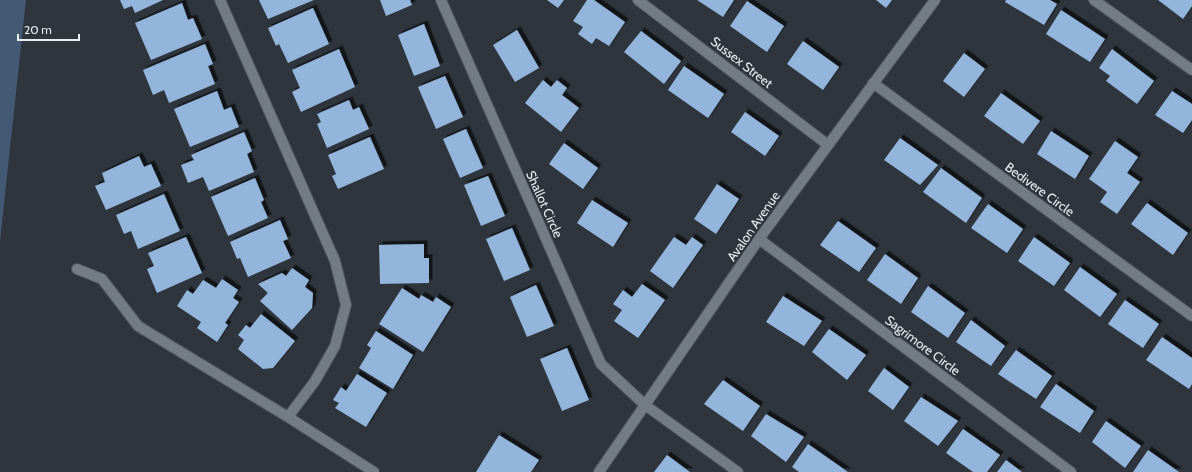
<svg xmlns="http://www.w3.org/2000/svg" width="1192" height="472" viewBox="0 0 1192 472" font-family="Cabin,sans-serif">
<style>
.green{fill:#435974}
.building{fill:#93b4db;filter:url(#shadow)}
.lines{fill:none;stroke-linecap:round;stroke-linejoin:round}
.minor-casing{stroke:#4d535a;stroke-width:12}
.minor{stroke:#737b85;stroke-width:10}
.labels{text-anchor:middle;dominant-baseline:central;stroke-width:4;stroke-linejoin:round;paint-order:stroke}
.street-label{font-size:13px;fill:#e9eef3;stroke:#2e353d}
</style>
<defs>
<filter id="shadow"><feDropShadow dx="3.5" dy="-3.5" stdDeviation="0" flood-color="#0009"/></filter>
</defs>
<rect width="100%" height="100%" fill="#2e353d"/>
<path class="green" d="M0 0H26L0 241Z"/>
<path class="building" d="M120 0H163L135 13 132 6 124 9Z
M259 0H314L268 19Z
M380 0H410L412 5 386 16Z
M547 0H564L558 8Z
M587 0H594L625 22 609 46 596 38 592 44 578 34 583 27 573 21Z
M697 0H734L723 17Z
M876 0H892L886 8Z
M1006 0H1050L1057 4 1044 25 1005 2Z
M1158 0H1192V6L1183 19Z
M747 1 784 26 767 52 730 26Z
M182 3 188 20 193 18 202 39 151 60 135 23Z
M313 8 329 44 288 63 279 44 276 46 268 28Z
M1061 10 1105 39 1090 62 1046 34Z
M424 24 440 66 414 76 398 35Z
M517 30 539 68 515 82 493 45Z
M641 31 681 61 664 84 624 52Z
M803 41 839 67 823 90 787 64Z
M205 44 213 64 208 66 215 84 169 103 164 90 153 95 143 70Z
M339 49 355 87 301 112 292 92 300 88 292 70Z
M1112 49 1154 81 1137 104 1106 81 1110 76 1099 68Z
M964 53 985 69 964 97 943 81Z
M684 66 724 94 708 118 668 90Z
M445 76 463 117 436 129 418 87Z
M543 80 551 87 557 80 567 88 562 95 579 108 561 132 525 103Z
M217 91 224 110 231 107 239 127 190 147 174 109Z
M1172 91 1192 104V120L1183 133 1155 115Z
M1001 93 1040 121 1023 144 984 116Z
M349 100 353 110 359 107 369 129 327 148 317 124 321 122 317 114Z
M745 112 779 136 765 156 731 132Z
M466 129 483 168 460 178 443 139Z
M1051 131 1089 156 1075 179 1037 154Z
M244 132 252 151 247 154 254 172 209 191 203 177 188 183 181 165 194 160 191 155Z
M370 137 384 169 338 189 332 176 336 174 328 155Z
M900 138 938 165 920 185 884 160Z
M1115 141 1138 157 1127 173 1140 182 1117 214 1100 202 1107 192 1089 179Z
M564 143 598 168 583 189 549 164Z
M139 156 144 167 151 164 161 186 106 210 95 186 105 182 102 173Z
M941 168 982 198 966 223 923 192Z
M488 176 505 216 481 226 464 185Z
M255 178 264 200 261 202 268 218 228 236 211 197Z
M717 184 739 199 716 234 694 219Z
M164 194 180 231 138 249 131 231 124 234 116 215Z
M592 200 628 223 613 247 577 223Z
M1147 203 1188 233 1173 255 1131 224Z
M988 204 1023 229 1007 253 971 228Z
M280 220 288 239 283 241 291 258 248 277 240 258 237 259 230 242Z
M838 221 876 248 859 272 820 245Z
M512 228 530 270 504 281 486 239Z
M186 237 202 273 157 293 147 269 154 266 148 253Z
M674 237 686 245 692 237 703 245 673 288 650 271Z
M1034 237 1070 263 1054 286 1018 261Z
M424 244V258H429V283L380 284 379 245Z
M885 254 918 278 901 304 867 280Z
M1080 267 1117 294 1100 317 1064 290Z
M292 268 309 280 305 287 313 293 312 308 292 330 260 301 268 293 258 284 282 273 286 276Z
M222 279 238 290 233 298 239 302 225 323 228 325 217 342 197 328 201 322 177 306 187 290 193 294 203 280 216 288Z
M642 284 665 300 638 338 614 321 622 310 613 304 623 290 632 297Z
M536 285 554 326 527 337 510 297Z
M928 286 965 313 948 338 911 312Z
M402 288 419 299 421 295 433 302 436 297 451 307 423 352 379 324Z
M783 296 822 321 804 346 766 322Z
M1125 300 1159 324 1143 348 1108 324Z
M261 314 295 341 273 368 263 369 238 349 244 340 238 335 246 325 250 328Z
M971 320 1005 346 991 366 956 342Z
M829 329 866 355 847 380 812 352Z
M376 331 413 355 393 389 359 368 371 348 367 345Z
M1162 337 1192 358V384L1189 389 1146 360Z
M567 348 589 400 562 411 540 359Z
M1016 350 1052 376 1036 399 998 374Z
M884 368 909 387 893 410 868 391Z
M357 374 387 393 366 427 335 408 339 403 333 400 341 387 346 391Z
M723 380 760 406 743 431 704 404Z
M1056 384 1094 411 1080 433 1040 407Z
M921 397 958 421 938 446 904 421Z
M766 414 804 437 786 462 751 436Z
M1106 421 1141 446 1125 468 1092 442Z
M963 429 1000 455 987 472H973L946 453Z
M499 435 539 460 531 472H476Z
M808 444 848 472H799L792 467Z
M1148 450 1179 472H1133Z
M667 455 690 472H654Z
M1006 460 1022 472H997Z"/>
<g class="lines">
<defs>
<path id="minor" d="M220 0 335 261 346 305 335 346 315 381 288 417
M441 0 601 364 645 405 738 472
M638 0 828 145
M1094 0 1192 70
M873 83 1192 316
M759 239 1071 472
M77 269 102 279 138 326 288 417 374 472
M599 472 759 239 935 0"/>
</defs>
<use href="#minor" class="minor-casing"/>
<use href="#minor" class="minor"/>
</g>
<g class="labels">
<g class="street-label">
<text transform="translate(742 62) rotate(38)">Sussex Street</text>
<text transform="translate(1040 189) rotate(36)">Bedivere Circle</text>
<text transform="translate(545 204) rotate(66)">Shallot Circle</text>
<text transform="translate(753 226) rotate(-55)">Avalon Avenue</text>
<text transform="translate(923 345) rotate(37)">Sagrimore Circle</text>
</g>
</g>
<path d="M18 34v6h61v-6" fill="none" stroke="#e9eef3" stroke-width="2"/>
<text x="24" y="34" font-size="12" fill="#e9eef3" stroke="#2e353d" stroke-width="3" paint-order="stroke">20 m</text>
</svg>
